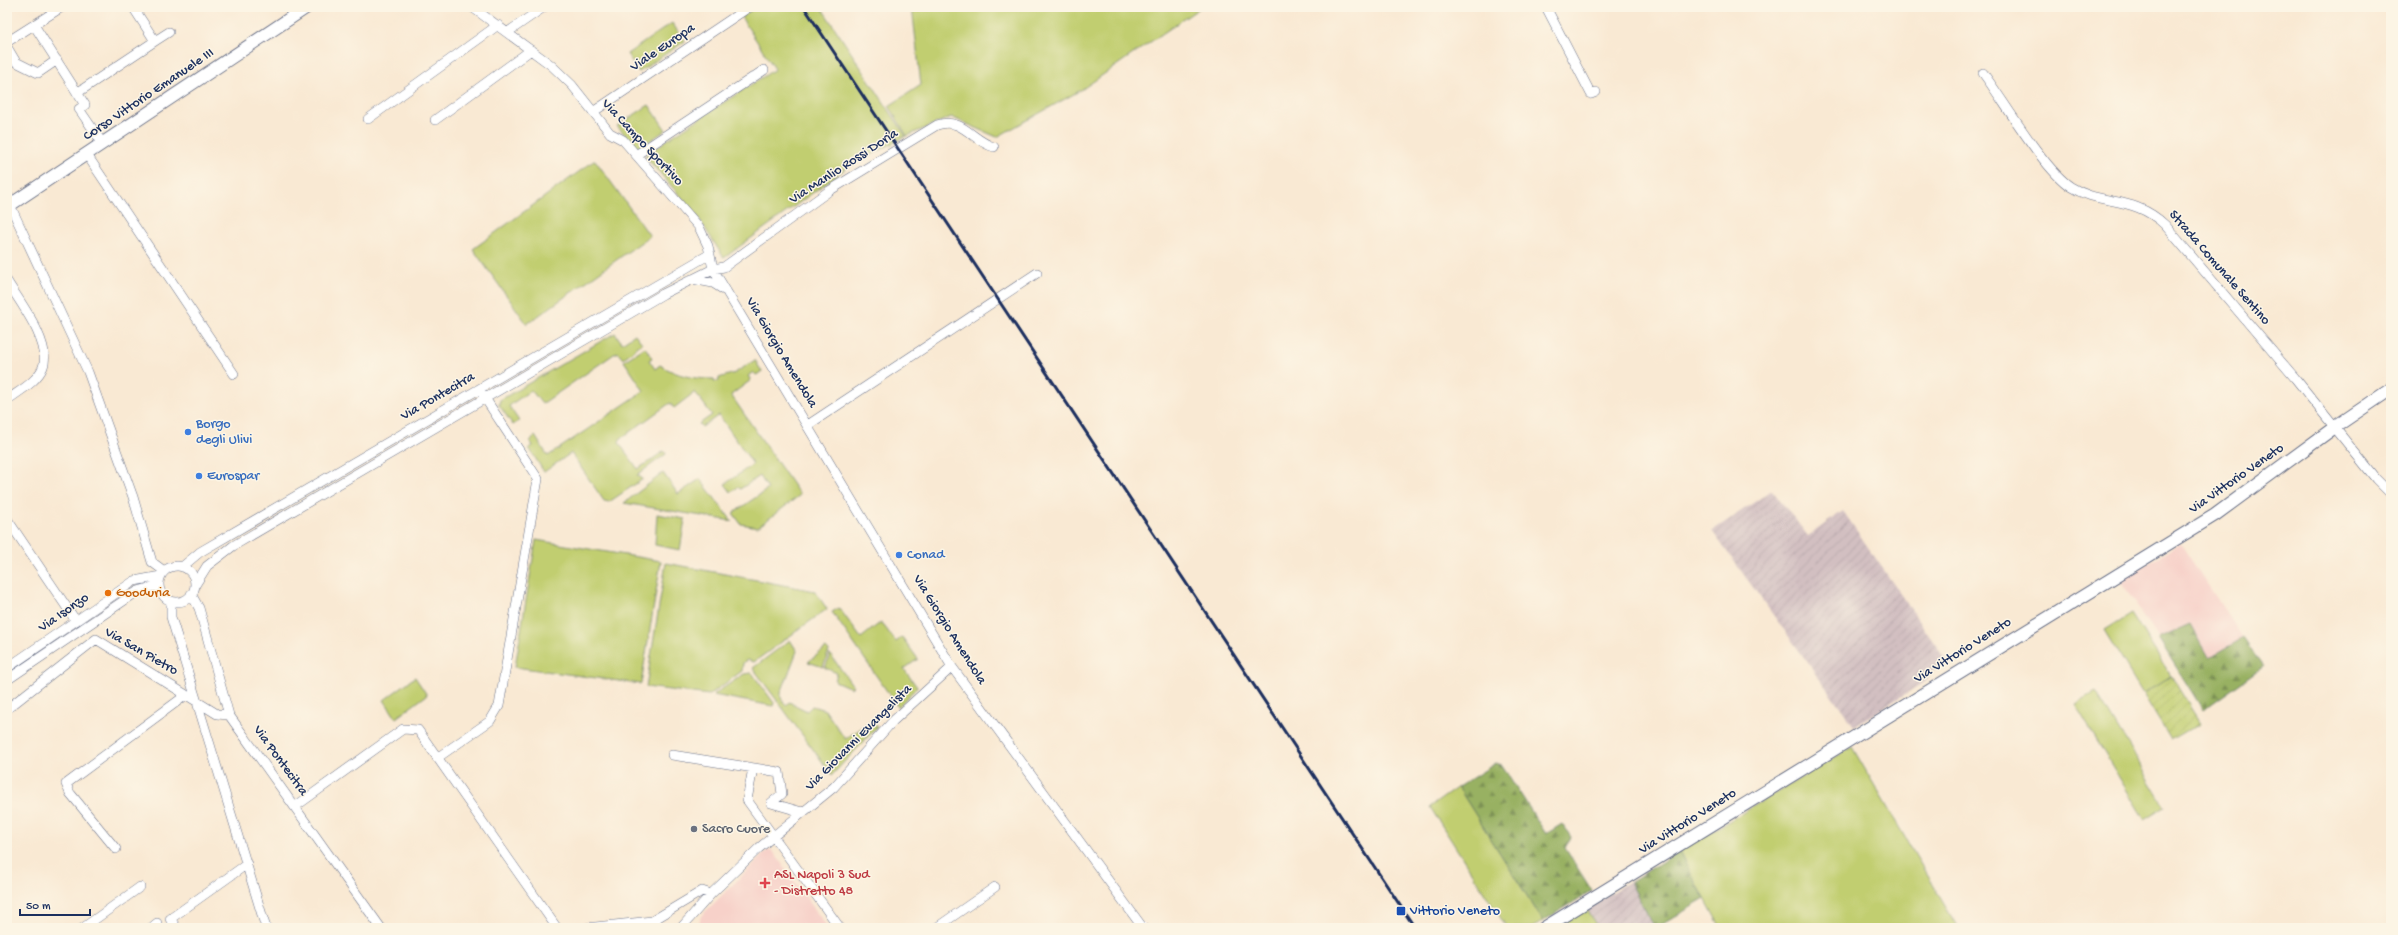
<svg xmlns="http://www.w3.org/2000/svg" width="2398" height="935" viewBox="0 0 2398 935" font-family="'Gochi Hand',sans-serif">
<style>
.built{fill:#f7d1c9}
.industrial{fill:url(#industrial-furrows)}
.grass{fill:#c1ce70;stroke:#6e7e67}
.forest{fill:url(#forest-firs);stroke:#5a7060}
.garden{fill:url(#garden-furrows);stroke:#6e7e67}
.lines{fill:none;stroke-linecap:round;stroke-linejoin:round}
.minor-casing{stroke:#697087;stroke-width:10}
.tertiary-casing{stroke:#697087;stroke-width:14}
.minor{stroke:#fff;stroke-width:9}
.tertiary{stroke:#fff;stroke-width:12}
.rail{stroke:#1b2f5e;stroke-width:3}
.shop-dot{fill:#3f7fe0;stroke:#fcf5e5;stroke-width:1.5}
.food-dot{fill:#e8710a;stroke:#fcf5e5;stroke-width:1.5}
.worship-dot{fill:#6b7280;stroke:#fcf5e5;stroke-width:1.5}
.health-dot{fill:#e0444e;stroke:#fcf5e5;stroke-width:1.5}
.transit-dot{fill:#1a4fb4;stroke:#fcf5e5;stroke-width:1.5}
.labels{text-anchor:middle;dominant-baseline:central;stroke-width:3;stroke-linejoin:round;paint-order:stroke}
.street-label{font-size:14px;fill:#1b2f5e;stroke:#fcf5e5}
.shop-label{font-size:14px;fill:#366cbe;stroke:#fcf5e5;text-anchor:start}
.food-label{font-size:14px;fill:#c56008;stroke:#fcf5e5;text-anchor:start}
.worship-label{font-size:14px;fill:#5b616d;stroke:#fcf5e5;text-anchor:start}
.health-label{font-size:14px;fill:#be3a42;stroke:#fcf5e5;text-anchor:start}
.transit-label{font-size:14px;fill:#164399;stroke:#fcf5e5;text-anchor:start}
</style>
<defs>
<pattern id="industrial-furrows" width="10" height="10" patternUnits="userSpaceOnUse"><rect width="10" height="10" fill="#d2bfc1"/><path d="M-1 1l2-2M0 10L10 0M9 11l2-2" fill="none" stroke="#b4a4a8"/></pattern>
<pattern id="forest-firs" width="22" height="20" patternUnits="userSpaceOnUse"><rect width="22" height="20" fill="#98b162"/><path d="M5 1l3.5 6h-7zM16 11l3.5 6h-7z" fill="#7b9054"/></pattern>
<pattern id="garden-furrows" width="10" height="10" patternUnits="userSpaceOnUse"><rect width="10" height="10" fill="#c1ce70"/><path d="M-1 1l2-2M0 10L10 0M9 11l2-2" fill="none" stroke="#a5b163"/></pattern>
</defs>
<rect width="100%" height="100%" fill="#fcf5e5"/>
<filter id="ink" filterUnits="userSpaceOnUse"><feTurbulence type="fractalNoise" baseFrequency=".025" numOctaves="2"/><feDisplacementMap in="SourceGraphic" scale="8" xChannelSelector="R" yChannelSelector="G"/><feConvolveMatrix kernelMatrix="1 2 1 2 8 2 1 2 1" color-interpolation-filters="sRGB"/></filter>
<filter id="wash" filterUnits="userSpaceOnUse"><feTurbulence type="fractalNoise" baseFrequency=".012" numOctaves="4" result="noise"/><feDisplacementMap in="SourceGraphic" scale="16" xChannelSelector="R" yChannelSelector="G"/><feGaussianBlur stdDeviation="0.9" result="paint"/><feColorMatrix in="noise" values="0 0 0 0 0 0 0 0 0 0 0 0 0 0 0 0 0 1.4 0 .05"/><feComposite in="paint" operator="in"/></filter>
<g filter="url(#wash)">
<rect width="100%" height="100%" fill="#f9e9d3"/>
<path class="built" d="M2180 543 2243 638 2209 659 2190 624 2158 638 2121 580Z
M768 850H772L828 928H698L701 916Z"/>
<path class="industrial" d="M1772 490 1808 536 1843 511 1948 663 1929 673V679L1854 726 1712 531Z
M1630 881 1655 928H1598L1586 908Z"/>
<path class="grass" d="M756 7H821L906 136 845 169 724 258 696 214 645 156 671 137 775 69 741 17Z
M912 7H1201L1081 90 997 137 951 117 907 136 889 106 921 85Z
M672 23 685 41 639 72 627 54Z
M649 105 666 130 638 149 617 126Z
M595 160 650 236 527 324 473 249Z
M615 333 622 343 635 334 642 343 623 359 617 352 542 404 531 390 509 406 519 421 513 425 499 405 500 400Z
M645 347 652 358 649 360 655 369 660 365C678 376 693 379 714 379V382L719 381V378L735 373 755 360 762 372 756 375 753 372 748 376 751 380 731 395 800 495 758 527 741 524 733 513 768 489 760 476 740 489 738 487 731 492 725 484 753 464 719 415 702 427 699 424 712 415 695 392 674 408 670 403 620 439 619 443 638 469 664 451 666 454 637 475 643 479 609 502 604 501 571 453 544 472 529 448 533 446 530 441 535 436 548 456 644 391 624 361Z
M663 473 678 494 700 479 732 521 624 503Z
M657 514 685 519 680 550 655 545Z
M536 540 661 561 641 684 515 667Z
M666 563 815 591 827 609 754 662 747 660 743 663 742 671 709 695 646 687Z
M839 608 861 638 881 622 896 642 902 637 918 659 904 669 917 687 898 707 832 612Z
M2131 613 2171 676 2143 694 2104 630Z
M790 640 797 651 781 693V698L786 706 789 702 807 711 812 706 825 710 845 739 872 721 877 727 832 775 753 668Z
M826 648 829 651 823 667 808 662Z
M830 654 853 686 851 688 835 681 837 673 825 668Z
M752 673 774 703 773 706 713 695 744 674Z
M415 677 427 695 396 718 384 700Z
M2096 692 2165 806 2144 819 2075 704Z
M1852 747 1958 928H1721L1679 851Z
M1458 787 1543 921 1533 928H1507L1430 807Z
M1586 908 1598 928H1559L1558 927Z"/>
<path class="forest" d="M2190 624 2209 658 2243 638 2263 667 2203 710 2158 638Z
M1496 763 1502 765 1546 834 1562 824 1571 837 1565 848 1592 891 1543 921 1458 787Z
M1679 851 1705 899 1655 928 1630 882Z"/>
<path class="garden" d="M2171 676 2200 723 2171 740 2143 694Z"/>
</g>
<g filter="url(#ink)">
<g class="lines">
<defs>
<path id="minor" d="M472 7 551 65 572 85 610 133 623 140 699 227 708 246 713 269 952 667 1143 928
M1546 7 1591 94 1596 92
M34 25 85 105 79 109 103 144
M508 32 544 7
M155 41 169 32
M7 42 62 7
M7 47 16 62 38 73 57 60
M1983 73C2004 101 2044 170 2071 187 2101 206 2134 195 2165 225L2295 378 2376 479 2391 494
M77 93 155 41 133 7
M593 112 749 7
M368 119 498 25
M435 120 531 50
M87 155 234 374
M636 155 764 70
M7 194 12 204
M10 205 88 372 133 497 152 562 164 571
M692 279 713 283 724 290
M7 281C19 301 52 343 43 367 37 382 19 391 7 400
M808 425 1037 273
M7 519 76 621
M159 584a18 18 0 1 1 36 0a18 18 0 1 1-36 0Z
M182 567 200 552 710 254
M195 585 207 566 233 546 663 294 713 269 724 267 829 191 937 125C962 116 973 142 994 147
M191 594 199 608 229 715 381 928
M171 601V617L266 928
M7 668 134 581 161 576
M7 680 138 591 159 585
M7 709 96 639 217 714 229 715
M672 755 779 772 782 794 771 803 802 812
M437 758 490 721 499 706 538 479 479 389
M753 768 747 800 840 928
M296 806 403 729 418 730 557 928
M116 849 70 793 66 784 186 695
M83 928 140 887
M151 928 157 923
M177 928 170 919 247 864
M586 928 652 921 702 891 711 894
M681 928 711 894 759 848 834 787 893 721 952 667
M936 928 995 887"/>
<path id="tertiary" d="M7 207 307 7
M1544 928 2215 515 2335 427 2391 389"/>
</defs>
<use href="#minor" class="minor-casing"/>
<use href="#tertiary" class="tertiary-casing"/>
<use href="#minor" class="minor"/>
<use href="#tertiary" class="tertiary"/>
<path class="rail" d="M804 7 1415 928"/>
</g>
</g>
<g class="shop-dot">
<circle cx="188" cy="432" r="4"/>
<circle cx="199" cy="476" r="4"/>
<circle cx="899" cy="555" r="4"/>
</g>
<circle class="food-dot" cx="108" cy="593" r="4"/>
<circle class="worship-dot" cx="694" cy="829" r="4"/>
<path class="health-dot" d="M763 877h4v4h4v4h-4v4h-4v-4h-4v-4h4z"/>
<rect class="transit-dot" x="1396" y="906" width="10" height="10" rx="2"/>
<g class="labels">
<g class="street-label">
<text transform="translate(663 48) rotate(-34)">Viale Europa</text>
<text transform="translate(149 95) rotate(-34)">Corso Vittorio Emanuele III</text>
<text transform="translate(642 143) rotate(47)">Via Campo Sportivo</text>
<text transform="translate(844 167) rotate(-33)">Via Manlio Rossi Doria</text>
<text transform="translate(2219 268) rotate(49)">Strada Comunale Sentino</text>
<text transform="translate(781 353) rotate(59)">Via Giorgio Amendola</text>
<text transform="translate(438 397) rotate(-30)">Via Pontecitra</text>
<text transform="translate(2237 479) rotate(-35)">Via Vittorio Veneto</text>
<text transform="translate(64 613) rotate(-35)">Via Isonzo</text>
<text transform="translate(949 630) rotate(58)">Via Giorgio Amendola</text>
<text transform="translate(1963 651) rotate(-32)">Via Vittorio Veneto</text>
<text transform="translate(141 652) rotate(30)">Via San Pietro</text>
<text transform="translate(859 738) rotate(-45)">Via Giovanni Evangelista</text>
<text transform="translate(280 761) rotate(54)">Via Pontecitra</text>
<text transform="translate(1688 822) rotate(-32)">Via Vittorio Veneto</text>
</g>
<g class="shop-label">
<text x="196" y="424">Borgo<tspan x="196" dy="16">degli Ulivi</tspan></text>
<text x="207" y="476">Eurospar</text>
<text x="907" y="555">Conad</text>
</g>
<g class="food-label">
<text x="116" y="593">Gooduria</text>
</g>
<g class="worship-label">
<text x="702" y="829">Sacro Cuore</text>
</g>
<g class="health-label">
<text x="774" y="875">ASL Napoli 3 Sud<tspan x="774" dy="16">- Distretto 48</tspan></text>
</g>
<g class="transit-label">
<text x="1410" y="911">Vittorio Veneto</text>
</g>
</g>
<rect width="2398" height="935" fill="none" stroke="#fcf5e5" stroke-width="24"/>
<path d="M20 909v6h70v-6" fill="none" stroke="#1b2f5e" stroke-width="2"/>
<text x="26" y="909" font-size="12" fill="#1b2f5e" stroke="#fcf5e5" stroke-width="3" paint-order="stroke">50 m</text>
</svg>
